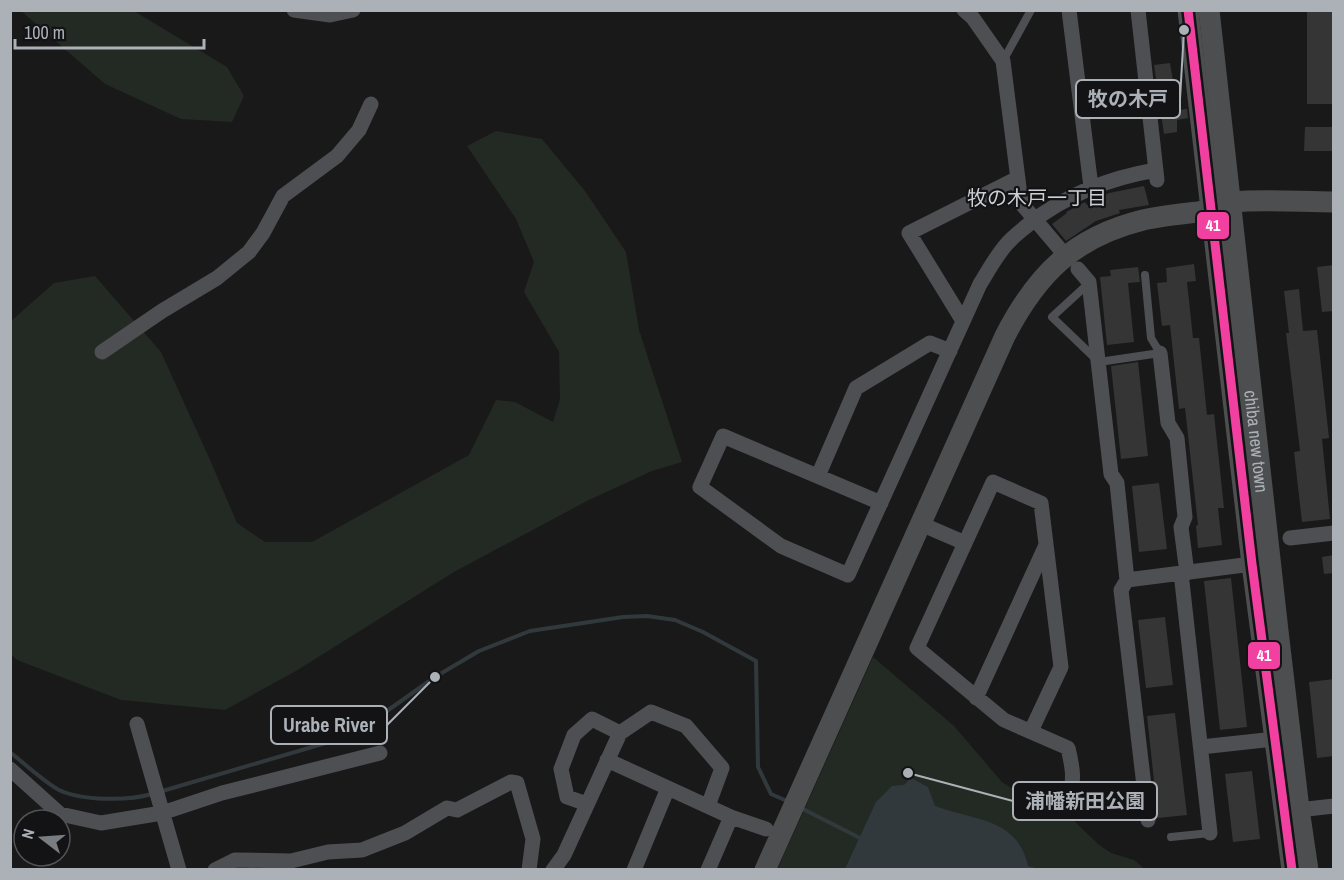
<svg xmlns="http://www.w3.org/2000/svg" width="1344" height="880" viewBox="0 0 1344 880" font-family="'Archivo Narrow','Noto Sans JP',sans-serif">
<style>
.green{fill:#232923}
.water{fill:#32393d}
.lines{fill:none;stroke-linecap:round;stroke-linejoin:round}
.stream{stroke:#32393d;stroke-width:4}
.building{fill:#353536}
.lane{stroke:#4e4f52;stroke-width:8}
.street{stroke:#4e4f52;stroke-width:15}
.secondary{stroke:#4c4e4f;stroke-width:21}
.bus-1-casing{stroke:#131315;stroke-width:14}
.bus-1{stroke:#f240a1;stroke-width:9}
.labels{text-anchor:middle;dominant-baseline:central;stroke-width:4.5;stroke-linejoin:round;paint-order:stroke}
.street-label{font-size:18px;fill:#acb1b8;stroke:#131315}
.neighbourhood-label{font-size:20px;fill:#cdcfd5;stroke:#131315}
.leader{fill:none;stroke:#acb1b8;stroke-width:2}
.callout-dot{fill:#acb1b8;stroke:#131315;stroke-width:2}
.callout{fill:#131315;stroke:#acb1b8;stroke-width:2}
.callout-label{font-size:20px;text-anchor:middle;font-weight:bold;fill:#acb1b8}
.line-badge{stroke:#131315;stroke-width:2}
.badge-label{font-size:16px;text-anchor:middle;font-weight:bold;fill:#fff}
</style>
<rect width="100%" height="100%" fill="#191919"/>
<path class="green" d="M21 11H134L227 67 244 96 232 122 181 119 105 84Z
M496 131 542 139 585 191 626 252 639 330 682 462 652 471 587 501 454 572 296 671 225 710 121 700 17 660 11 654 10 322 54 283 95 276 161 352 211 462 237 523 265 542H312L469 455 496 400 515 402 553 422 560 399 559 352 524 292 534 262 516 219 467 146Z
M873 657 954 726 1002 782 1016 791 1064 811 1098 844 1111 853 1134 860 1145 869 777 870Z"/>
<path class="water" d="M911 778 928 787 935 806C974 821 1017 817 1028 866L1039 869H845L876 802 892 786 904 785Z"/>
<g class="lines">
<path class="stream" d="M10 752C21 761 47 784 59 790 82 801 128 801 152 794
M159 792 353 735 435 677 479 651 530 631 623 617 647 616 675 620 703 632 756 661 758 767 771 794 787 801
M799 807 860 838"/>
</g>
<path class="building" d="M1307 10H1334V104H1307Z
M1170 63 1178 110 1187 109 1188 118 1177 120V132L1164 134 1154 65Z
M1305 127H1333V151H1304Z
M1144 186 1149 205 1119 210 1120 213 1096 221 1066 241 1052 224 1067 213 1066 212 1085 202 1087 205 1109 193Z
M1194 264 1196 281 1187 282 1193 338H1199L1207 415 1214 414 1224 508H1218L1222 545 1198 548 1196 526 1198 525 1185 408 1179 409 1170 325 1162 326 1157 283 1167 282 1166 268Z
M1334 265V311L1322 312 1317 267Z
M1138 267 1140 282 1128 283 1134 342 1107 345 1100 277 1111 276 1110 270Z
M1299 289 1303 331 1317 330 1329 438 1322 439 1330 519 1302 522 1294 452 1300 451 1286 333H1289L1284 291Z
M1138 362 1148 456 1121 459 1111 366Z
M1159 483 1167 549 1139 552 1132 486Z
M1334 555V573L1324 574 1322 557Z
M1231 578 1247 727 1220 730 1204 581Z
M1165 617 1173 685 1146 688 1138 620Z
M1334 679V756L1317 758 1309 682Z
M1175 713 1187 815 1158 818 1147 716Z
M1252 771 1260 839 1233 842 1225 774Z"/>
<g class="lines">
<path class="lane" d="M1003 61 1031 10
M1088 284 1052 317 1099 362 1160 353 1151 338 1145 275
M1171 837 1210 833"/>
<path class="street" d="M294 10 330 15 353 10
M964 10 973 18 1003 61 1021 203 1065 255
M1069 10 1091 187
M1138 10 1157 180
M1078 269 1089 282 1111 474 1117 483 1127 580 1121 590 1148 820
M963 321 909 233 1018 178
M102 352 162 311 217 278 249 252 263 233 283 196 337 156 359 130 371 104
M1160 353 1168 423 1177 438 1185 517 1181 527 1187 573
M818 476 856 388 930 343 950 351
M881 503 723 436 700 487 781 546 848 575 980 284C988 271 995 258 1005 246 1012 237 1021 231 1029 224 1067 194 1109 178 1156 170
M921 524 965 543
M1290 538 1334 533
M1181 573 1210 833
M1127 580 1252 564
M976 698 1046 545
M137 724 179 870
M1031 731 1061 667 1041 503 993 482 917 648 1004 720 1068 748C1073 769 1075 780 1068 801
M1201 747 1274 739
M607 760 731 817 766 829
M10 769 60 814 101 823 162 813 222 793 380 753
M587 804 567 797 561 769 574 735 592 719 620 733
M1289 811 1334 806
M215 870 235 860 291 861 328 852 362 850 405 833 447 808 457 810 511 782 517 783 533 839 529 870
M553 870 564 855 620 733 651 712 686 726 722 768 708 806
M634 870 668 788
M708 870 731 817"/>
<g class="secondary">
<path d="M1188 10 1252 564 1292 870"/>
<path id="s1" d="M1209 10 1278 631 1299 809 1308 870"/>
<path d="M765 870 1005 336C1037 274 1074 237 1143 220 1161 216 1180 214 1198 212 1210 210 1221 204 1233 202 1263 199 1302 202 1334 202"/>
</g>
<defs>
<path id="bus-1" d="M1188 10 1252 564 1292 870"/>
</defs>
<use href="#bus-1" class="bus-1-casing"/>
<use href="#bus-1" class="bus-1"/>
</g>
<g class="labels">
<g class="street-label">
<text stroke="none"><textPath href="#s1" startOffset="434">chiba new town</textPath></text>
</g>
<g class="neighbourhood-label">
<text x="1037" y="197">牧の木戸一丁目</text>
</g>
</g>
<path class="leader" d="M1184 30L1180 99M435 677L387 725M908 773L1013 801"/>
<g class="callout-dot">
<circle cx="1184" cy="30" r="6"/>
<circle cx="435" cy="677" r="6"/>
<circle cx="908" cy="773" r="6"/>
</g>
<g class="callout">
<rect x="1076" y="80" width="104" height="38" rx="6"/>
<rect x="271" y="706" width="116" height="38" rx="6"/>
<rect x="1013" y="782" width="144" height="38" rx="6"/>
</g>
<g class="callout-label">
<text x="1128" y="106">牧の木戸</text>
<text x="329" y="732">Urabe River</text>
<text x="1085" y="808">浦幡新田公園</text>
</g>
<g class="line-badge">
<rect x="1196" y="211" width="34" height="29" rx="6" fill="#f240a1"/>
<rect x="1247" y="641" width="34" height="29" rx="6" fill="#f240a1"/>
</g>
<g class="badge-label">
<text x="1213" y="231">41</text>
<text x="1264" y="661">41</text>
</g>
<rect width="1344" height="880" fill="none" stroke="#acb1b8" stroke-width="24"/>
<g transform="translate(42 838) rotate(287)"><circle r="28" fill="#131315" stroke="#505256" stroke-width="1.5"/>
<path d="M0-4.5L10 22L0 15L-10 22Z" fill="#797c80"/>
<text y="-9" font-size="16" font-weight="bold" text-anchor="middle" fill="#acb1b8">N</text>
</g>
<path d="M15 39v9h189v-9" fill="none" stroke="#acb1b8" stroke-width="3"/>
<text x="24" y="39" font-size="18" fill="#acb1b8" stroke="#131315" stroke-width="4.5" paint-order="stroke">100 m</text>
</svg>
